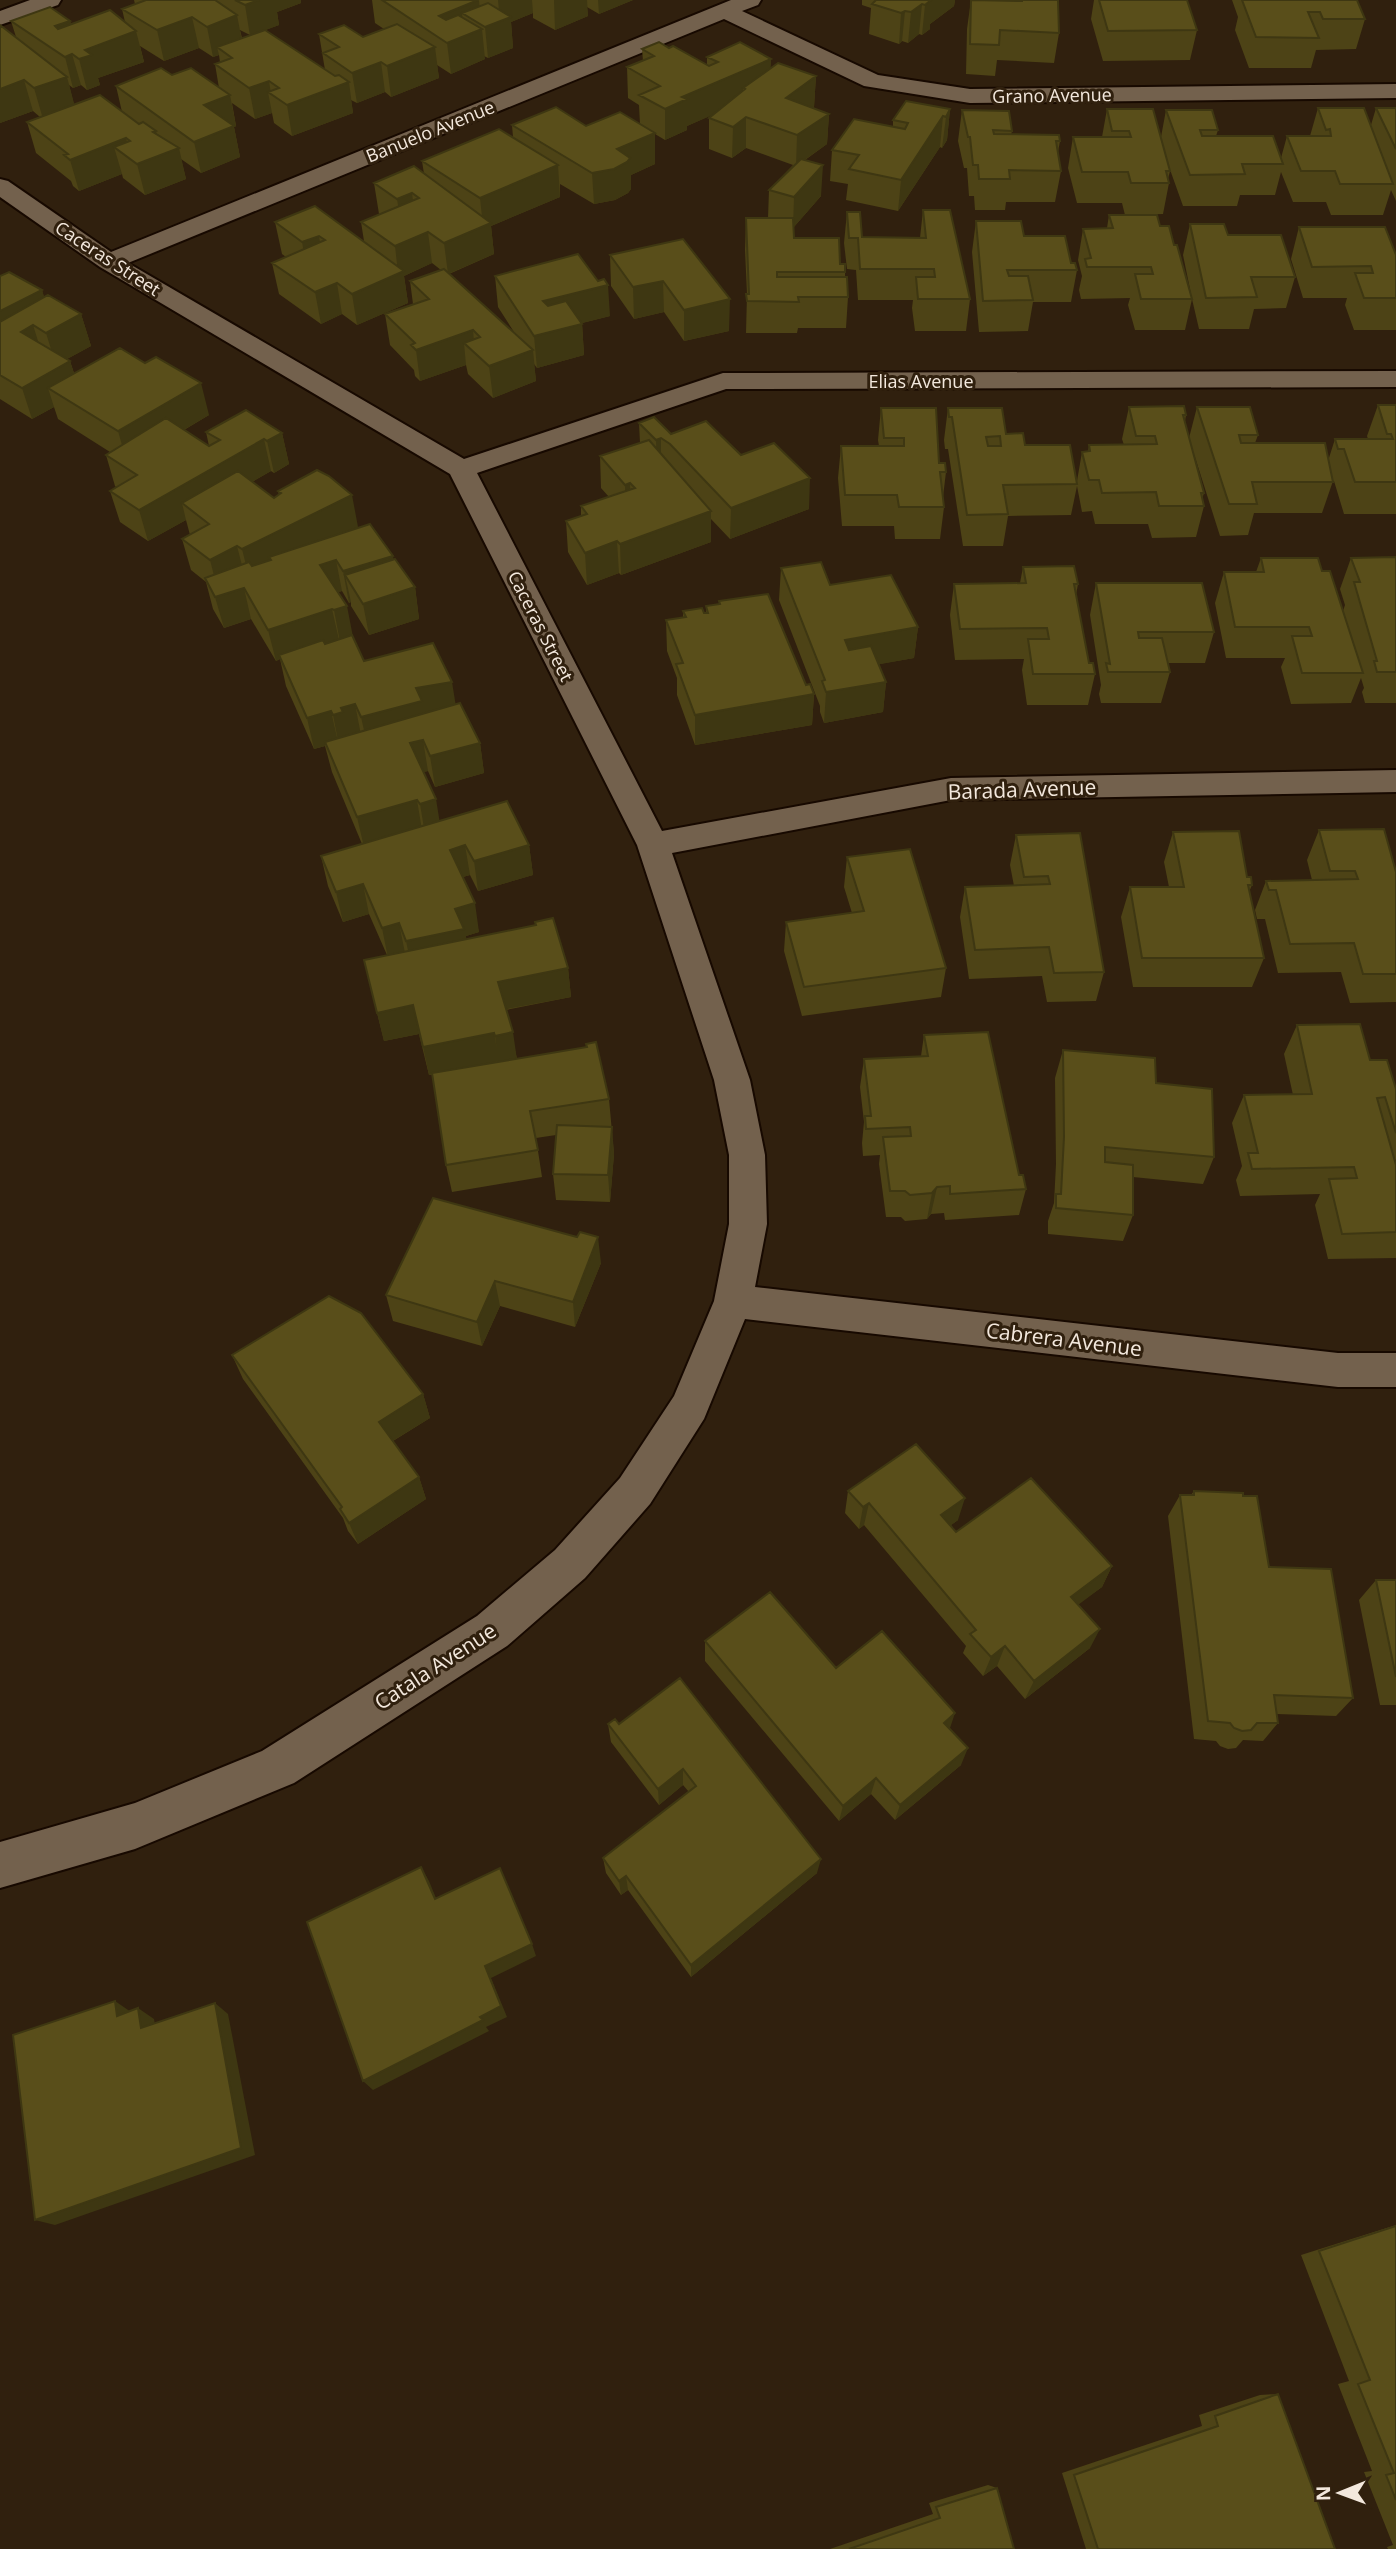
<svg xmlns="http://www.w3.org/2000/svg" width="1396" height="2549" viewBox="0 0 1396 2549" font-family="'Open Sans',sans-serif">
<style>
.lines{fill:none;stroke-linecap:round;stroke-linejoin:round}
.street-casing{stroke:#170900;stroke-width:4}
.street{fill:#73614d;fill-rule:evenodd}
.wall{fill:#4d4316;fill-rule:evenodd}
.shaded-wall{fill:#3e3712}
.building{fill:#594e1a;stroke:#3e3712;stroke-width:2;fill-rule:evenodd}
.labels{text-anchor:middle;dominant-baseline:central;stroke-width:6;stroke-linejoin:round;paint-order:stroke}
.far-street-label{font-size:18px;fill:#f3e8dd;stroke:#30200e}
.street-label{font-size:21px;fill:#f3e8dd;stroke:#30200e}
</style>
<rect width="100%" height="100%" fill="#30200e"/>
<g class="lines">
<defs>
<path id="street" d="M30 0H61L58 5 0 25V11Z
M731 0H761L758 5 742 11 878 75 970 89 1396 84V98L970 103 864 86 724 19 128 263 464 459 723 373 1396 371V387L726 389 477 473 662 831 951 778 1396 770V792L951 800 672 853 750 1080 765 1155 767 1224 755 1287 1338 1353H1396V1387H1338L745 1319 704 1419 650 1504 585 1578 507 1646 294 1783 135 1849 0 1888V1842L135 1803 262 1751 477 1616 555 1550 620 1478 674 1396 714 1301 729 1224V1155L714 1080 637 845 450 474 100 267 0 197V179L8 181 111 252Z"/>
</defs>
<use href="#street" class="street-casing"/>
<use href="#street" class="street"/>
</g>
<path class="wall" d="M134 0H301V3L277 12 279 25 265 30 325 70 319 34 363 37 384 29 375 23 372 0H633L599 14 587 7 588 16 555 30 533 18V13L511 22 513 48 488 58 484 56 485 59 451 74 437 65 439 78 391 97 385 92 357 103 351 100 353 113 292 136 274 123 272 113 255 119 232 103 236 126 234 127 240 157 201 173 181 159 186 179 145 195 123 178 122 174 79 191 73 186 71 181 36 153 27 122 40 117 33 111 0 123V25L16 37 11 21H70L71 24 125 22 122 9 135 4ZM240 30 250 35 242 38ZM140 46 164 61 199 48 213 57 219 55 220 62 215 64 219 88 172 75 116 86 122 112 74 105 69 85 73 88 81 85 87 90 100 85 98 78 144 62Z
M862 0H955L954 6 930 24V29L922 35 919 34 908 43 902 41 899 44 869 34 871 8 862 5Z
M971 0 1021 1V0H1058L1059 33 1054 63 997 60 995 76 966 74 967 29Z
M1094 0H1187L1197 30 1190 60 1103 61 1091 19Z
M1232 0H1357L1365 19 1356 49 1316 50 1311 68H1249L1235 30 1238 17Z
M669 48 707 65V57L771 59 770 68 816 76 814 107 813 108 829 114 827 144 805 160 821 196 793 228 794 238 840 264H845V277L848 297 846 328H798L797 333H746L747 294 745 250 746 218H768L769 190 793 165 746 148 732 158 709 149V118L714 114 687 126V130L665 140 655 134V164L631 175V189L628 193 615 200 594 204 560 184V197L491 226 494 254 449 274 514 332 498 307 495 276 610 316 582 323 584 355 537 368 534 364 536 381 493 398 468 374 466 365 420 381 415 376 414 370 390 345 385 314 413 304 410 281 441 270 432 263 404 276 408 303 357 325 342 314 321 324 279 294 272 263 286 257 282 254 275 222 364 241 361 222 379 214 374 183 424 174 422 161 513 137 512 125 586 126 640 124 639 105 628 98 627 67 643 61 642 49Z
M1318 108 1371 125 1376 108H1396V201L1391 190 1383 215H1331L1326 202H1293L1281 172 1275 195H1240L1237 206H1183L1168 164 1170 171 1168 179 1169 183 1163 214 1125 215 1122 203H1077L1068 168 1073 137H1102L1107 109 1161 137 1166 110 1218 130 1216 136 1281 158 1287 136H1310Z
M950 109 947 140 942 148 940 147 898 211 846 200 848 184 830 181 832 150 893 126V120Z
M962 110 1012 131 1011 135 1060 141 1058 152 1061 171 1055 202H1006L1005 210H975L974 196H969L967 168H964L958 141Z
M923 210 970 299 966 331H915L912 308 913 300H858L856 270 847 269 844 243 847 212 862 237 920 238Z
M1109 215 1160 226 1174 245 1191 294 1183 255 1190 224 1228 235 1295 277 1286 308 1254 309 1249 329H1199L1192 299 1185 330H1135L1128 305 1130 298 1081 299 1079 290 1082 276 1078 260 1083 229 1107 228Z
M976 221 1024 236 1071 263 1077 270 1071 302H1033L1028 331 979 332 972 252Z
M1299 227 1396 255V330H1354L1345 305 1347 298H1303L1291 259Z
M683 239 729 331 684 341 664 312 634 319 611 286 610 255Z
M0 276 42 290 44 298 81 314 91 346 67 359 70 361 74 373 209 415 184 430 209 446 206 432 282 433 289 464 274 473 271 471 252 482 274 498 279 495 278 491 358 527 352 530 393 556V560L415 587 419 619 369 635 351 606V602L349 603 342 591 338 592 353 637 364 661 455 705 480 743 484 773 435 787 428 771 423 772 439 821 529 845 533 875 478 891 470 875 463 877 479 932 466 936V939L568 968 571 997 506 1010 517 1059 586 1047V1044L609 1099 614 1154 610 1202 556 1200 553 1174 556 1135 536 1138 542 1177 452 1192 446 1165 432 1075H429L419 1034 384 1041 364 960 387 955 369 914 343 922 328 886 321 856 362 844 332 772 325 746 314 749 286 686 280 659 276 661 251 619 224 628 213 609 206 582 191 570 182 539 190 535 186 520 148 541 120 522 110 491 116 487 115 486 106 455 110 452 58 419 54 407 32 419 0 399Z
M1378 405H1396V514H1344L1334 481H1333L1322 513H1254L1248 535 1220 536 1194 454 1204 493 1202 499 1204 506 1196 537 1152 538 1148 524H1095L1092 511 1082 512 1077 486 1071 515 1008 516 1003 546H963L948 449H945L944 440 948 408 1006 434 1077 481 1082 452H1088L1089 445H1124L1122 439 1129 407 1186 415 1185 421 1189 438 1197 407 1258 435 1255 443 1328 461 1335 439H1368L1367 436Z
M881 408 939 463 946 472 943 497 944 507 940 539H895L894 526H842L838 478 841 446H879L878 440Z
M639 423 671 434 741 455 809 509 730 539 711 519V542L621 575 619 573 587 585 568 552 566 521 581 516V506L609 497 601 488 600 456 640 443Z
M1396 557V703H1365L1362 692 1364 688 1361 678 1351 703 1291 704 1281 667 1285 658H1226L1215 603 1224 572H1256L1261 558 1322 571 1343 611 1345 605 1340 589 1351 558Z
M1023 567 1078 584 1076 595 1089 663 1095 674 1088 705H1027L1022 670 1024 659 955 660 950 615 954 584 1020 583Z
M781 568 918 627 914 658 879 664 886 682 883 712 824 723 820 712V706L779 600Z
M1096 583 1214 632 1205 663H1168L1170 672 1161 703H1101L1099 694 1101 685 1090 615Z
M719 601 806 685 814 694 812 725 695 745 677 695V678L667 651 666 620 683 618V611L706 613V606L719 604Z
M1319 830 1396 872V1002L1350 1003 1341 972 1278 973 1265 919H1257L1255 910 1266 881 1312 880 1307 860Z
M1173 832 1247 877 1252 885 1249 892 1264 958 1252 987H1133L1121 917 1130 887H1169L1164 862Z
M1080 833 1104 972 1096 1001 1047 1002 1042 976 969 979 960 917 965 887 1014 886 1010 865 1016 835Z
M847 857 946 968 941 997 802 1016 784 951 786 922 852 913 844 887Z
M1297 1025 1370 1060 1396 1089V1159L1395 1161 1396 1165V1258L1328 1259 1315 1205 1320 1194 1240 1196 1236 1180 1242 1166 1232 1123 1244 1095H1293L1284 1054Z
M924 1035 1019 1175 1026 1189 1019 1215 945 1220 944 1213 931 1214 927 1219 905 1221 901 1217H886L879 1164 880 1155 863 1156 862 1143 864 1122 860 1087 864 1059 921 1056Z
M1063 1050 1156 1083 1214 1157 1203 1184 1133 1177V1215L1123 1241 1048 1234V1221L1054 1203 1056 1164 1055 1078Z
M601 1263 575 1327 500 1306 482 1346 393 1321 386 1295Z
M232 1355 423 1394 430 1418 393 1441 419 1477 426 1499 358 1544 348 1531 343 1518 243 1379Z
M848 1491 958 1520 951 1525 956 1532 1112 1566 1102 1587 1078 1604 1090 1648 1025 1699 997 1666 983 1676 963 1653 966 1646 864 1525 859 1529 845 1513Z
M1194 1491 1243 1496 1269 1567 1353 1698 1336 1716 1277 1714 1278 1723 1263 1741 1243 1740 1236 1748 1228 1749 1220 1746 1216 1741 1194 1739 1168 1516 1180 1495H1191Z
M1376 1580H1396V1705H1380L1359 1600Z
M705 1641 836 1668 949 1728 961 1765 895 1820 871 1794 839 1821 705 1661Z
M680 1678 817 1873 691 1977 628 1890 621 1895 606 1873 603 1858 689 1792 683 1785 659 1805 611 1742 608 1724H619Z
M1396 2225V2549H1388L1387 2547 1393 2545 1364 2472 1372 2471 1338 2384 1349 2381 1301 2255Z
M1278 2394 1335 2549H1086L1062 2473 1202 2426 1199 2415 1260 2395Z
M988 2485 997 2488 1014 2549H830L933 2514 929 2503Z"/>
<path class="shaded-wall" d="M259 0H301V3L277 12 279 25 250 36 245 5Z
M479 0 481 25 462 13 464 36 482 29 485 59 451 74 447 43 439 16Z
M498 0H532L533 13 511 22 513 48 488 58 485 27 500 22Z
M554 0H587L588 16 555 30Z
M598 0H633L599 14Z
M928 0H955L954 6 930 24V29L922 35 925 5Z
M922 4 919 34 908 43 911 12Z
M905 11 902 41 899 44 901 13Z
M237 15 243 46 217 47 219 55 213 57 207 27Z
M192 17 199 48 164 61 157 30Z
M70 21 78 51 63 57 55 26Z
M136 31 144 62 98 78 100 85 87 90 79 59 85 50Z
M435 47 439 78 391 97 387 66Z
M72 54 81 85 73 88 65 57Z
M771 59 770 90 745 89 743 88 742 102 687 126V130L665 140V109L682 97Z
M381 62 385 92 357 103 352 73Z
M816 76 814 107 785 129 786 98Z
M67 77 75 107 43 119 34 88Z
M24 80 33 111 0 123V89Z
M269 81 271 94 268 92 272 113 255 119 249 88Z
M349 82 353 113 292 136 287 105Z
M230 95 236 126 234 127 240 157 201 173 194 142 204 105Z
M950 109 947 140 942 148 946 117Z
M829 114 827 144 796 166 797 135Z
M943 116 940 147 898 211 901 180Z
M746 117V148L732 158 733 127Z
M156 131 162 155 179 148 186 179 145 195 137 164 153 132Z
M655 133V164L631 175V189L628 193 615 200 594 204 592 173 617 149Z
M126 138 131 159 114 147 122 174 79 191 70 160Z
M558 165 560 197 491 226 494 254 448 274 444 243 483 226 480 198Z
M823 165 821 196 793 228 794 197Z
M412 193 416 224 402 230 397 199Z
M428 232 432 263 404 276 408 303 357 325 352 294 398 273 395 246Z
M319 236 324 267 308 274 302 242Z
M663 281 664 312 634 319 633 287Z
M337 283 342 314 321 324 315 292Z
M608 285 610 316 546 332 543 301Z
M42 290 52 322 33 325 43 357 0 348V311Z
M730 299 729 331 684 341V310Z
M81 314 91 346 56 365 46 333Z
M582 324 584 355 537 368 534 336Z
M473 330 475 353 464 343 466 365 420 381 416 350Z
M533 350 536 381 493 398 489 366Z
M70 361 80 393 48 388 54 407 32 419 22 388Z
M201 383 209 415 127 463 118 431Z
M282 433 289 464 274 473 267 441Z
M661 438V470L657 471 656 440Z
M264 439 271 471 196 514 182 503 186 520 148 541 139 510Z
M810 478 809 509 730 539 731 508Z
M630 483 631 514 626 516 625 485Z
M352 495 358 527 250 581 242 549Z
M711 511V542L621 575 620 544Z
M617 541 619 573 587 585 585 553Z
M237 546 245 577 218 591 210 560Z
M393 556 398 587 345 575 351 602 349 603 343 571Z
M336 560 342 591 327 596 320 565Z
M415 587 419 619 369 635 363 604Z
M244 588 251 619 224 628 215 597Z
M347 606 353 637 340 642 334 610Z
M332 609 339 640 281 659 279 655 280 659 276 661 268 630Z
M918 627 914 658 842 671 845 640Z
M452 682 457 713 368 748 361 717 416 688Z
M886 682 883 712 824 723 826 692Z
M814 694 812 725 695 745V715Z
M355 704 361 735 339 746 333 715 341 708Z
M331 711 338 742H325V746L314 749 307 718Z
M423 740 428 771 415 774 410 743Z
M480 743 484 773 435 787 430 756Z
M436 799 441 830 425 834 420 804Z
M417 800 422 830 364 847 357 817Z
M465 845 470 875 455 879 450 850Z
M529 845 533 875 478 891 474 861Z
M363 884 369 914 343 922 336 892Z
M475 903 479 932 466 936 469 958 412 970 406 941 455 909Z
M399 923 405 953 388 958 382 928Z
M568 968 571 997 502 1010 498 982Z
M413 1005 419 1034 384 1041 377 1013Z
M513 1032 517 1060 499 1064 495 1036Z
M494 1033 499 1061 429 1075 423 1047Z
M612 1127 614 1154 610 1202 608 1175Z
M937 1187 931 1214 927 1219 932 1193Z
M598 1237 601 1263 575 1327 573 1302Z
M495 1281 500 1306 482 1346 477 1322Z
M423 1394 430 1418 386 1445 379 1422Z
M419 1477 426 1499 358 1544 349 1523Z
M965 1498 958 1520 935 1537 941 1515Z
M869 1503 864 1525 859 1529 863 1507Z
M1112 1566 1102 1587 1062 1617 1071 1597Z
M1100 1629 1090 1648 1025 1699 1034 1681Z
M1005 1646 997 1666 983 1676 991 1657Z
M955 1713 949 1731 944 1723Z
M968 1748 961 1765 895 1820 900 1805Z
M683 1769V1785L659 1805 658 1789Z
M876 1778 871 1794 839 1821 843 1806Z
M821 1859 817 1873 691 1977V1965Z
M421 1867 429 1881 442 1913 435 1899Z
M626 1876 628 1890 621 1895 619 1881Z
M532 1944 536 1956 491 1978 507 2017 486 2027 489 2031 373 2090 363 2081 480 2017 485 1966Z
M115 2001 131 2012 117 2016Z
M215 2003 228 2014 255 2155 55 2225 35 2220Z
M138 2008 154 2019 157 2038 141 2028Z"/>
<path class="building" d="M146 0H215L237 15 207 27 192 17 157 30 122 9Z
M235 0H259L245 5Z
M382 0H478L439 16 446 20 458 15 482 29 447 43Z
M876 0H931L925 5 922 4 911 12 905 11 901 13 872 4Z
M971 0 1022 1V0H1058L1059 33 1000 30 999 45 970 44Z
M1099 0H1187L1197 30 1108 31Z
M1242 0H1357L1365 19H1323L1320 12H1308L1319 38 1256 37Z
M488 3 511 17 485 27 462 13Z
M50 7 70 21 55 26 58 29 110 10 136 31 85 50 92 55 79 59 72 54 65 57 11 21Z
M397 24 435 47 387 66 381 62 352 73 323 53 339 47 319 34 344 25 363 37Z
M0 25 67 77 34 88 24 80 0 89Z
M265 30 335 76 339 75 349 82 287 105 268 92 279 88 269 81 249 88 215 64 232 58 217 47Z
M659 42 669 48 673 46 709 66 718 62 707 57 740 42 771 59 682 97 687 99 665 109 639 95 660 86 627 67 654 56 642 49Z
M778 63 816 76 786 98 829 114 797 135 746 117 733 127 709 118 745 89 743 88Z
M161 68 172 75 191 68 230 95 204 105 234 126 194 142 116 86Z
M100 95 139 124 143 122 156 131 153 132 179 148 137 164 114 147 130 141 126 138 70 160 64 155 68 154 27 122Z
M906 101 950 109 946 117 943 116 901 180 849 169 859 155 832 150 854 119 905 129 908 123 893 120Z
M556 107 586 126 620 112 655 133 617 149 630 158 627 162 614 169 592 173 512 125Z
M1318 108H1364L1393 184H1340L1335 171H1301L1287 136H1331L1330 129 1326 130Z
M1376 108H1396V149Z
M1107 109H1153L1170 171H1166L1169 183H1131L1128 172H1082L1073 137H1131L1129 131H1112Z
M962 110 1009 111 1012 131 993 130 994 134 1059 135 1060 141H1056L1061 171 1009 170 1010 179H979L978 165H973L970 137H968Z
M1166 110H1212L1218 130H1200L1202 136H1273L1283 164H1242L1245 174 1190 175Z
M499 129 558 165 480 198 422 161Z
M801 159 823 165 794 197 769 190Z
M414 166 491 223 444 243 428 232 395 246 361 222 419 198 412 193 397 199 374 183Z
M315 206 404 271 352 294 337 283 315 292 272 263 325 240 319 236 302 242 275 222Z
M923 210H950L970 299H918L916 277H935L934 269H860L858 238H849L847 212H860L862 237 926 238Z
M1109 215H1157L1160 226H1169L1174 245H1177L1192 299H1141L1135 274H1153L1151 267H1087L1085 259 1091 258 1083 229 1113 228Z
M746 218H793L794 238H839L840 264H845V272H777V277H847L848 297H798L799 302 747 301 746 294H749Z
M976 221H1021L1024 236H1065L1071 263H1075L1077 270H1007L1009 276H1028L1033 300 983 301Z
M1190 224H1224L1228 235H1281L1295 277H1251L1257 297 1206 298Z
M1299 227H1385L1396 255V298H1364L1355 273H1373L1371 266 1312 267Z
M683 239 730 299 684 310 663 281 633 287 610 255Z
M578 254 598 281 604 279 608 285 543 301 548 306 566 301 582 324 534 336 495 276Z
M444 269 533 350 489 366 464 343 480 337 473 330 416 350 411 345 415 343 385 314 429 299 410 281Z
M9 272 42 290 0 311V276Z
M48 295 81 314 46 333 33 325 21 332 70 361 22 388 0 375V322Z
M120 348 145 363 156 357 201 383 118 431 48 388Z
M1378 405H1396V482H1355L1344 449H1338L1335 439H1393L1391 434H1387Z
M1184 406 1186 415H1183L1204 493H1201L1204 506H1159L1156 492 1102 493 1099 480H1089L1082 452 1090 451 1089 445 1157 444 1155 436H1136L1129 407Z
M1197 407H1250L1258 435H1239L1241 443H1325L1333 482H1252L1257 504H1229Z
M881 408H936L939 463H945L946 472H940L944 507H899L897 495H845L841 446H904V438H884Z
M948 408H1002L1006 434 1023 433 1025 445H1070L1077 484 1003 485 1008 514 967 515 952 417H949ZM1000 436 1001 446H988L986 437Z
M246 410 282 433 267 441 264 439 139 510 110 491 137 475 106 455 166 418 209 446 220 440 206 432Z
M654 417 671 434 706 421 741 455 774 443 810 478 731 508 670 444 661 438 656 440 639 423Z
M649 440 711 511 620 544 617 541 585 553 566 521 587 514 581 506 635 488 630 483 625 485 600 456Z
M317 470 329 476 352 495 242 549 237 546 210 560 182 539 209 524 182 503 238 471 274 498 281 493 278 491Z
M370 524 393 556 343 571 336 560 320 565 347 606 334 610 332 609 268 630 244 588 215 597 205 578 249 562 252 566 271 560 269 557Z
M1396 557V672H1377L1374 661H1377L1354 582H1360L1351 558Z
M1261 558H1318L1322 571H1330L1363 673H1302L1292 636H1312L1309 627H1235L1224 572H1264Z
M395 559 415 587 363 604 345 575Z
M821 562 830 585 891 575 918 627 845 640 849 650 871 646 886 682 826 692 822 681 825 680 781 568Z
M1074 566 1078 584H1074L1089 663H1093L1095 674H1033L1028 639H1049L1047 628 960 629 954 584 1026 583 1023 567Z
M1096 583H1202L1214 632H1138L1139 638H1162L1170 672H1108L1106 663 1110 664Z
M768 594 806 685 810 684 814 694 695 715 676 664 683 663 666 620 686 617 683 611 702 608 704 613H708L706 606 720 604 719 601Z
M352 635 364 661 433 643 452 682 416 688 422 701 361 717 355 704 341 708 343 712 333 715 331 711 307 718 279 655 323 640 325 644Z
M460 703 480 743 430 756 423 740 410 743 436 799 420 804 417 800 357 817 325 742Z
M507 801 529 845 474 861 465 845 450 850 475 903 455 909 464 929 406 941 399 923 382 928 363 884 336 892 321 856Z
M1384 829 1396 872V974H1363L1354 943 1290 944 1276 890H1269L1266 881 1358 879 1355 871H1330L1319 830Z
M1239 831 1247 877H1251L1252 885H1248L1264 958H1142L1130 887H1184L1173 832Z
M1080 833 1104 972 1054 973 1049 947 975 950 965 887 1050 884 1048 876 1024 877 1016 835Z
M910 849 946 968 804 987 786 922 864 911 847 857Z
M553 918 568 968 498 982 513 1032 495 1036 494 1033 423 1047 413 1005 377 1013 364 960 536 925 535 922Z
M1360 1024 1370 1060H1387L1396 1089V1133L1385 1097 1377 1098 1396 1165V1232L1342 1234 1329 1179 1357 1178 1354 1167 1252 1169 1248 1153H1258L1244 1095 1312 1094 1297 1025Z
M988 1032 1019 1175H1023L1026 1189 950 1194V1186L937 1187 932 1193 910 1195 905 1191H890L883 1137 911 1136 910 1127 866 1129 865 1116H871L864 1059 928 1056 924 1035Z
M596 1042 609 1099 530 1111 538 1150 446 1165 432 1073 587 1047 586 1044Z
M1063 1050 1155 1058 1156 1083 1212 1089 1214 1157 1105 1147V1162L1133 1165V1215L1056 1208V1194H1061L1064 1137Z
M557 1125 612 1127 608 1175 553 1174Z
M433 1198 577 1237 580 1232 598 1237 573 1302 495 1281 477 1322 386 1295Z
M329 1296 361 1313 423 1394 379 1422 419 1477 349 1523 340 1509 342 1507 232 1355Z
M916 1444 965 1498 941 1515 956 1532 1031 1478 1112 1566 1071 1597 1100 1629 1034 1681 1005 1646 991 1657 970 1634 976 1630 869 1503 863 1507 848 1491Z
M1194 1491 1243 1493V1496H1257L1269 1567 1331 1569 1353 1698 1274 1695 1278 1723H1257L1251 1730 1242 1731 1234 1728 1230 1723 1208 1721 1180 1495H1194Z
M1376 1580H1396V1677Z
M770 1592 836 1668 882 1631 955 1713 944 1723 968 1748 900 1805 876 1778 843 1806 705 1641Z
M680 1678 821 1859 691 1965 626 1876 619 1881 603 1858 696 1786 683 1769 658 1789 608 1724 615 1719 619 1724Z
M421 1867 435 1899 500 1868 532 1944 485 1966 501 2006 480 2017 483 2020 363 2081 307 1922Z
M115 2001 117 2016 138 2008 141 2028 215 2003 241 2148 35 2220 13 2035Z
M1396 2226V2500L1386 2475 1394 2473 1358 2384 1370 2380 1319 2251Z
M1278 2394 1335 2549H1098L1074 2475 1218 2426 1215 2416Z
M997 2488 1014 2549H849L940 2518 936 2507Z"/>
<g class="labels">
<g class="far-street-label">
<text transform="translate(1052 95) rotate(-1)">Grano Avenue</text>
<text transform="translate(430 131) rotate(-22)">Banuelo Avenue</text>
<text transform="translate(108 258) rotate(33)">Caceras Street</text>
<text x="921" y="381">Elias Avenue</text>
<text transform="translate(541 626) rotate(63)">Caceras Street</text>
</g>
<g class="street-label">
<text transform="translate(1022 789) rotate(-2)">Barada Avenue</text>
<text transform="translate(1064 1339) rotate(7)">Cabrera Avenue</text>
<text transform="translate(435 1666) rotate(-33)">Catala Avenue</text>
</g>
</g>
<g transform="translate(1340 2493) rotate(269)" stroke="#30200e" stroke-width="5" paint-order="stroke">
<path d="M0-5L12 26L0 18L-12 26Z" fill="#f3e8dd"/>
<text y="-10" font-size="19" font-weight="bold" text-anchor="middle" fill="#f3e8dd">N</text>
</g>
</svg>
